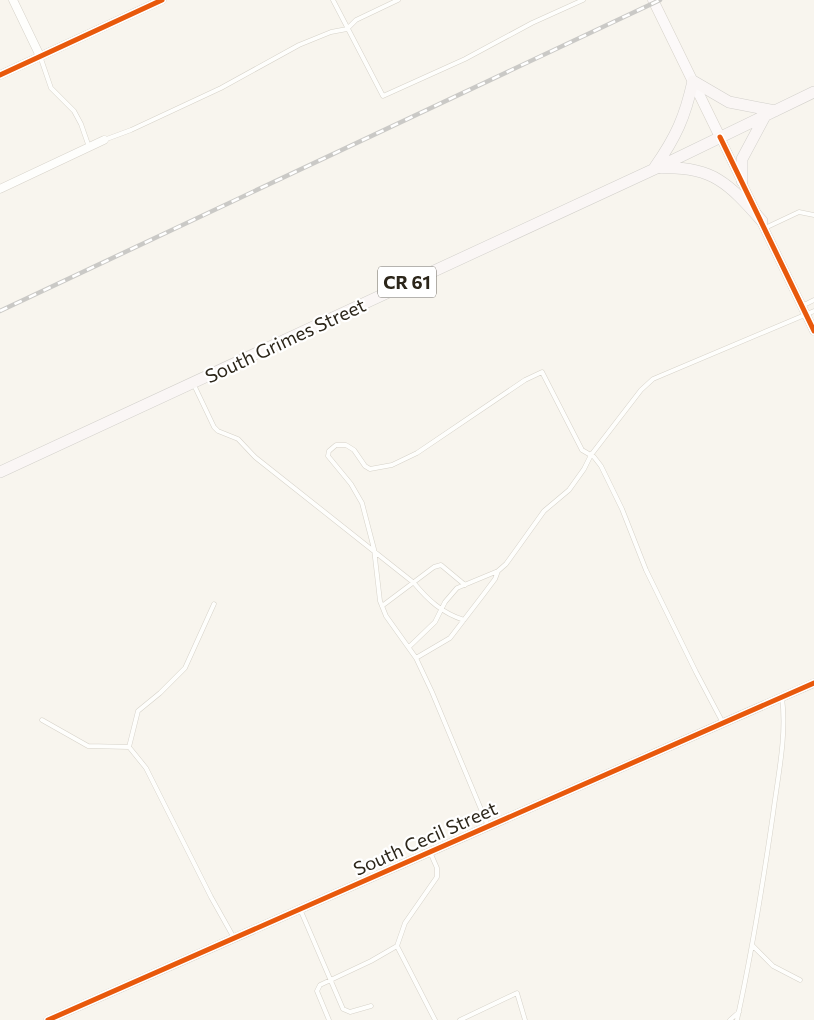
<svg xmlns="http://www.w3.org/2000/svg" width="814" height="1020" viewBox="0 0 814 1020" font-family="Commissioner,sans-serif">
<style>
.lines{fill:none;stroke-linecap:round;stroke-linejoin:round}
.service-casing{stroke:#d6d2c9;stroke-width:5}
.minor-casing{stroke:#d6d2c9;stroke-width:9}
.secondary-casing{stroke:#d6d2c9;stroke-width:11}
.primary-casing{stroke:#d2d0cb;stroke-width:12}
.service{stroke:#fefefc;stroke-width:4}
.minor{stroke:#fefefc;stroke-width:8}
.secondary{stroke:#fcf9f9;stroke-width:10}
.primary{stroke:#faf6f5;stroke-width:11}
.rail-casing{stroke:#cac9c6;stroke-width:4.5}
.rail{stroke:#fff;stroke-width:2.5;stroke-dasharray:8;stroke-linecap:butt}
.cycleway-casing{stroke:#fff;stroke-width:8}
.cycleway{stroke:#e8590c;stroke-width:5}
.labels{text-anchor:middle;dominant-baseline:central;stroke-width:4.5;stroke-linejoin:round;paint-order:stroke}
.shield{fill:#fff;stroke:#6b675f;stroke-width:1}
.shield-label{font-size:18px;font-weight:bold;fill:#2c261a}
.street-label{font-size:19px;fill:#2c261a;stroke:#fff}
</style>
<rect width="100%" height="100%" fill="#f8f5ee"/>
<g class="lines">
<defs>
<path id="service" d="M333 0 383 96 465 59 532 23 583 0
M40 56 51 88 74 111 81 124 89 147
M104 140 131 130 221 88 299 45 331 32 347 29 356 20 398 0
M765 228 799 212 814 215
M802 306 814 300
M194 385 214 427 218 431 238 439 255 457 414 583C428 600 442 613 464 620
M382 606 434 567 441 565 465 585
M409 647 435 622 445 602 457 588 498 571 506 564 544 511 569 490 584 469 591 455 641 390 653 379 814 311
M416 658 450 638 483 595 495 579 498 571
M42 720 88 746 129 747 146 768 211 897 234 938
M129 747 138 711 160 693 185 668 214 604
M488 826 432 692 416 658 386 616 380 601 374 549 362 503 351 484 328 456 329 451 336 445H346L354 450 365 466 370 469 392 465 417 453 525 380 542 372 582 450 594 457 601 466 622 509 646 570 696 672 723 723
M300 909 343 1009 350 1012 371 1006
M752 945 773 966 800 980
M397 946 435 1020
M329 1020 317 991 320 985 371 961 397 946 405 923 437 877V868L430 852
M460 1020 517 993 525 1020
M730 1020 739 1012
M737 1020C752 952 763 883 773 814 778 775 787 736 782 697"/>
<path id="minor" d="M13 0 40 56
M0 75 162 0
M720 137 814 331
M0 189 104 140
M48 1020 814 683"/>
<path id="secondary" d="M653 0 720 137"/>
<path id="primary" d="M655 167C676 137 685 117 693 81L729 102 775 111
M661 168C713 166 729 184 762 221
M742 181V159L765 116
M0 472 663 165 814 92"/>
</defs>
<use href="#service" class="service-casing"/>
<use href="#minor" class="minor-casing"/>
<use href="#secondary" class="secondary-casing"/>
<use href="#primary" class="primary-casing"/>
<use href="#service" class="service"/>
<use href="#minor" class="minor"/>
<use href="#secondary" class="secondary"/>
<use href="#primary" class="primary"/>
<defs>
<path id="rail" d="M0 311 660 0"/>
</defs>
<use href="#rail" class="rail-casing"/>
<use href="#rail" class="rail"/>
<defs>
<path id="cycleway" d="M0 75 162 0
M720 137 814 331
M48 1020 814 683"/>
</defs>
<use href="#cycleway" class="cycleway-casing"/>
<use href="#cycleway" class="cycleway"/>
</g>
<g class="labels">
<rect class="shield" x="378" y="266.5" width="58" height="31" rx="4"/>
<g class="shield-label">
<text x="407" y="282">CR 61</text>
</g>
<g class="street-label">
<text transform="translate(285 340) rotate(-25)">South Grimes Street</text>
<text transform="translate(425 838) rotate(-24)">South Cecil Street</text>
</g>
</g>
</svg>
